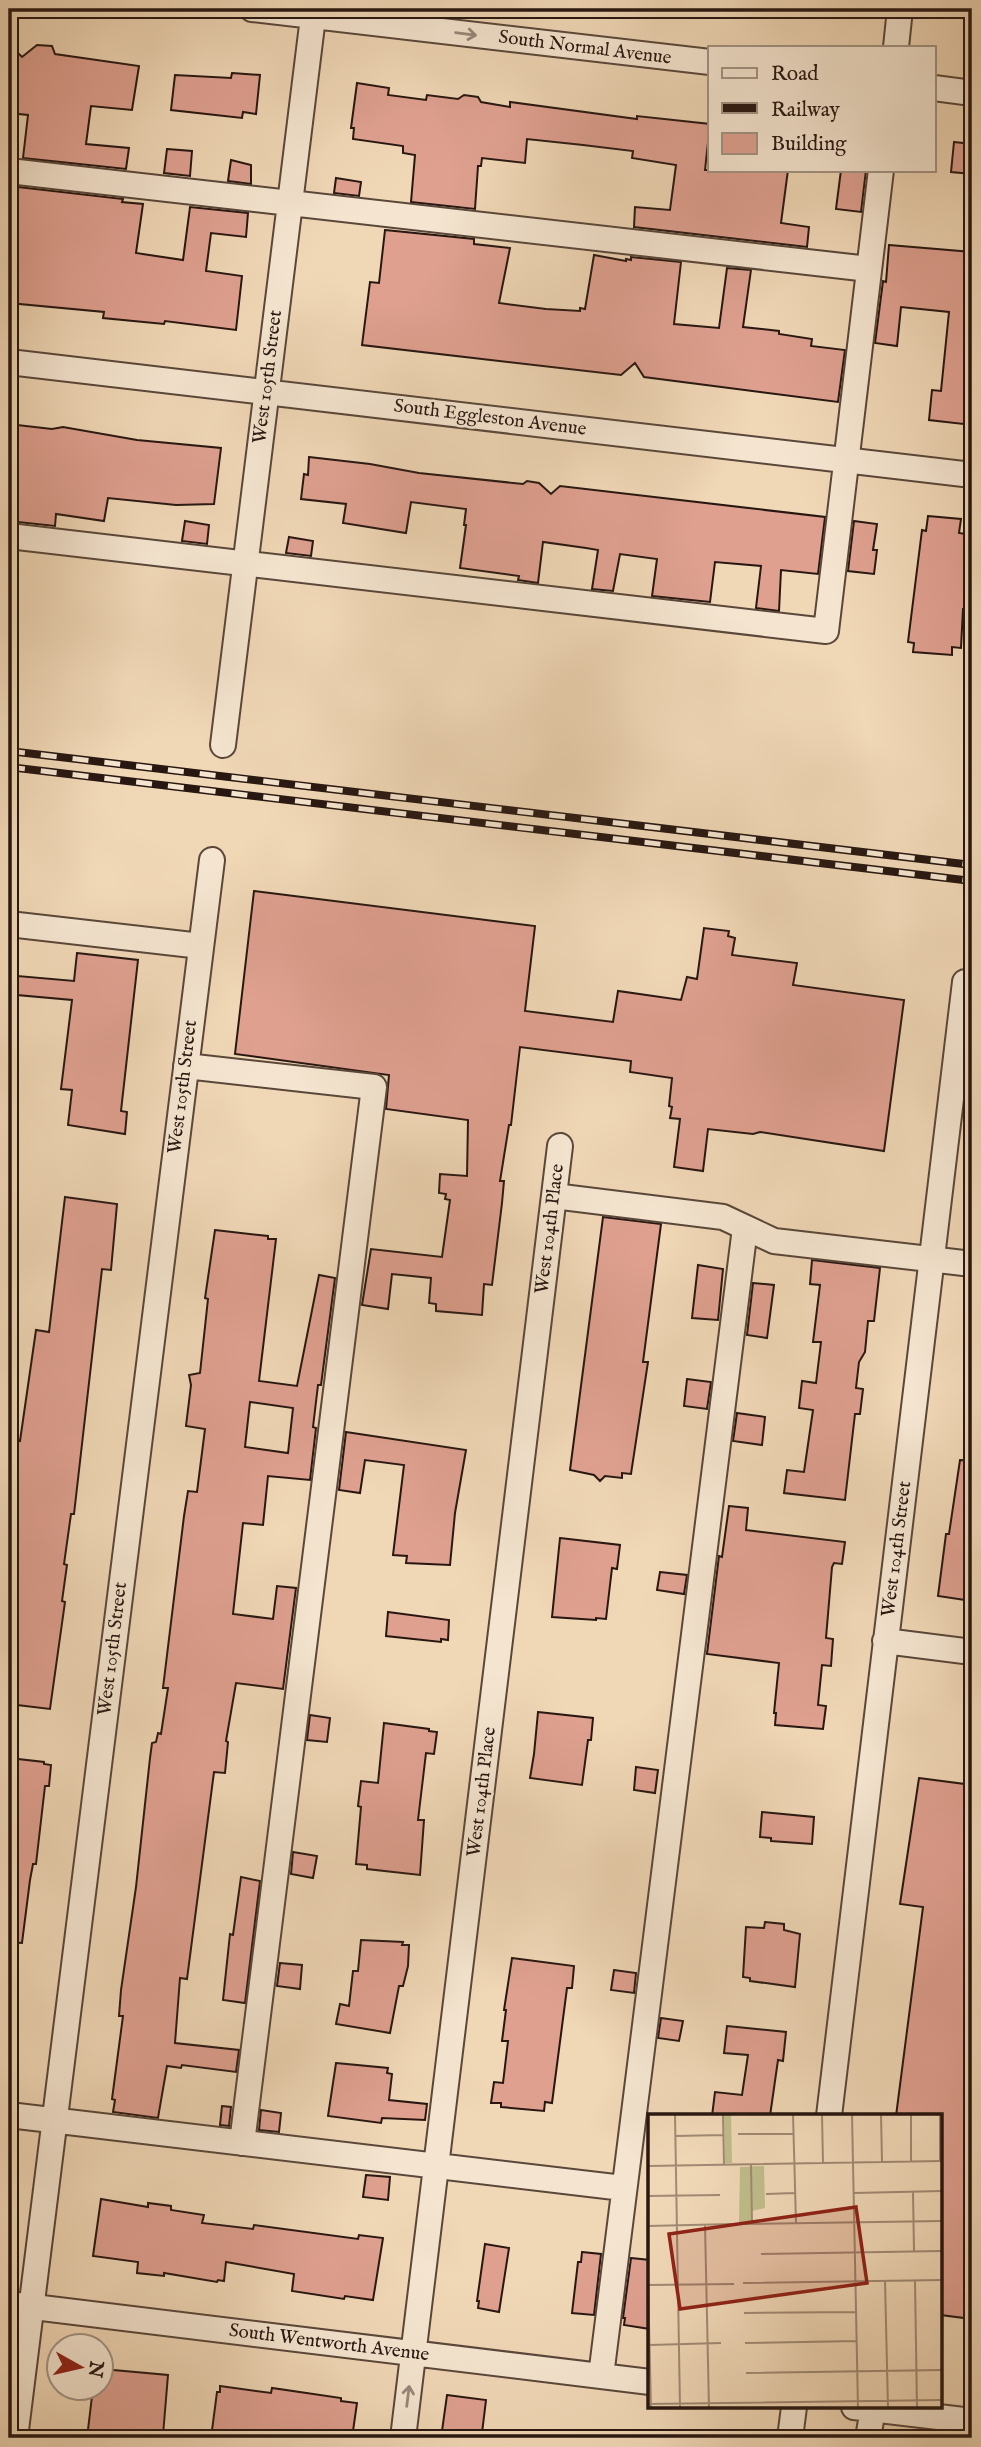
<svg xmlns="http://www.w3.org/2000/svg" width="981" height="2447" viewBox="0 0 981 2447" font-family="'IM FELL English',serif">
<style>
.building{fill:#dfa090;stroke:#281711;stroke-width:2;fill-rule:evenodd}
.lines{fill:none;stroke-linecap:round;stroke-linejoin:round}
.minor-casing{stroke:#5a473a;stroke-width:28}
.minor{stroke:#f5e5d0;stroke-width:24}
.rail-casing{stroke:#281711;stroke-width:8}
.rail{stroke:#f5e5d0;stroke-width:5;stroke-dasharray:16;stroke-linecap:butt}
.oneway{stroke:#99887a}
.labels{text-anchor:middle;dominant-baseline:central;stroke-width:5;stroke-linejoin:round;paint-order:stroke}
.street-label{font-size:19px;fill:#281711;stroke:#f5e5d0}
.inset-road{fill:none;stroke:#a08a74;stroke-width:2}
.view{fill:#8f2418;fill-opacity:0.15;stroke:#8f2418;stroke-width:3.5}
.inset-edge{fill:none;stroke:#281711;stroke-width:3.5}
</style>
<rect width="100%" height="100%" fill="#f0d7b6"/>
<filter id="stains"><feTurbulence type="fractalNoise" baseFrequency=".00286" numOctaves="4"/><feColorMatrix values="0 0 0 0 .2 0 0 0 0 .09 0 0 0 0 .02 0 0 0 .5 -.17"/></filter>
<radialGradient id="worn" r=".72"><stop offset=".6" stop-color="#630" stop-opacity="0"/><stop offset="1" stop-color="#630" stop-opacity=".3"/></radialGradient>
<path class="building" d="M9 44 22 57 37 45 52 46 55 54 139 66 132 110 91 106 86 144 129 148 126 169 23 158 28 115 9 113Z
M232 73 260 75 256 114 243 112 242 118 171 110 175 75 231 78Z
M357 83 389 88 388 95 426 100 427 95 458 99 464 95 478 97 481 102 510 107V102L637 119V116L710 124 705 170H788L781 223 809 227 807 247 634 227 635 207 670 210 676 165 632 158 633 151 583 145 527 139 525 163 482 158 481 166H478L475 209 411 202 415 155 403 153V146L353 139 354 128H351Z
M954 142 972 144V174L951 172Z
M167 149 192 151 190 176 164 173Z
M231 160 251 165V184L228 181Z
M841 170H866L861 212 836 209Z
M336 178 361 182 359 196 334 193Z
M18 187 123 199 122 202 143 204 136 253 183 260 190 207 248 213 246 237 211 233 206 271 242 276 236 330 165 321 164 324 103 318 104 312 9 303V243Z
M385 230 474 239V244L510 248 499 303 546 309 580 311V308L585 309 594 255 626 261V259L631 260V257L681 262 674 324 719 328 727 268 751 270 743 327 779 331V334L812 339 811 346 845 350 838 402 644 377 635 363 621 375 362 345 370 282 379 283Z
M889 245 972 252V425L929 420 932 390 941 391 949 312 901 307 897 346 875 343 883 281 886 282Z
M17 425 52 429 63 427 137 440 221 448 214 504 176 505 108 498 104 521 56 514 55 526 9 521V427H16Z
M309 457 370 464 419 473 523 484 527 481 539 483 551 494 560 486 825 517 818 574 781 570 779 611 756 608 761 566 715 562 710 602 652 596 657 559 620 554 613 591 592 589 598 550 586 548 543 542 538 583 518 580 519 576 460 568 466 525H464L466 509 411 502 406 533 343 523 346 504 301 499 304 474 308 475Z
M928 516 961 519 959 533 972 535 966 610 963 609 961 648 952 647V655L913 652 914 643 908 642 922 530 926 531Z
M185 521 209 525 207 544 182 541Z
M854 521 877 524 873 550H877L874 574 848 571Z
M289 537 313 541 311 556 286 553Z
M254 891 535 926 525 1011 613 1022 618 991 681 1000 687 977 697 979 704 928 729 931 728 936 735 938 732 955 797 963 793 985 904 1000 884 1151 760 1132 753 1134 708 1129 703 1171 674 1167 680 1119 670 1118 672 1107 669 1106 672 1078 630 1072 631 1061 520 1047 511 1125H509L500 1181H504L502 1203 492 1285 484 1284 482 1315 436 1311V1304L429 1303 431 1278 392 1274 388 1309 362 1305 371 1249 442 1257 450 1200 445 1199 446 1194 439 1193 440 1174 467 1176 468 1120 386 1109 389 1075 235 1054Z
M77 953 138 960 121 1111 127 1112 125 1134 68 1125 72 1090 61 1089 72 1000 17 995 18 976 74 981Z
M65 1197 117 1204 111 1270 102 1269 74 1514H71L64 1564 67 1565 62 1601 65 1602 50 1709 9 1704V1538L17 1469H11L14 1440 20 1441 36 1330 49 1332Z
M603 1217 661 1224 643 1362H648L631 1474 622 1473V1478L605 1476 600 1481 594 1475 570 1470Z
M215 1230 268 1236V1239H276L259 1381 297 1386 319 1275 335 1278 321 1385H318L313 1427 316 1428 310 1480 268 1476 263 1525 243 1523 233 1614 273 1619 277 1586 296 1588 283 1689 236 1683 226 1741 228 1742 225 1773 214 1772 187 1979 180 1978 175 2043 239 2050 236 2072 182 2065 181 2068 167 2066 158 2118 113 2112 115 2100 112 2099 123 2016H119L121 1990 136 1887 150 1758 152 1743 156 1742 158 1733 161 1734 168 1688H163L184 1516 188 1491 197 1492 205 1429 186 1426 191 1385 189 1375 200 1373 208 1299 205 1298ZM250 1402 293 1408 288 1453 245 1447Z
M812 1260 880 1268 874 1321H868L865 1352 859 1362 856 1388 863 1389 860 1414H855L845 1500 784 1493 787 1470 804 1472 813 1410 799 1408 802 1381 816 1383 821 1342H813L820 1285 810 1284Z
M698 1265 723 1269 718 1320 692 1318Z
M753 1283 774 1285 767 1338 747 1335Z
M687 1379 711 1382 707 1409 684 1406Z
M737 1413 765 1417 762 1445 733 1441Z
M346 1432 466 1450 455 1513 450 1565 406 1563 407 1556 393 1555 404 1465 365 1460 360 1493 339 1490Z
M960 1460 972 1461V1601L938 1596 946 1534H949Z
M729 1506 748 1508 746 1530 845 1542 842 1564 834 1563 832 1567 826 1638 833 1639 831 1666 822 1665 818 1705 826 1706 823 1729 775 1725 776 1713H774L779 1663 707 1654 719 1556 722 1557Z
M560 1538 620 1545 617 1569 612 1568 606 1619 596 1618V1620L552 1617Z
M660 1572 687 1575 684 1594 657 1590Z
M388 1612 449 1620 448 1640 441 1639V1642L386 1636Z
M538 1712 593 1718 591 1740H588L582 1785 530 1778 534 1754Z
M310 1715 330 1718 327 1742 307 1740Z
M384 1723 429 1729V1731L437 1732 434 1754 426 1753 418 1820H424L420 1875 367 1869V1865L356 1864 361 1807 358 1806 361 1781 378 1783Z
M9 1758 44 1762V1764L51 1765 49 1786H45L36 1864H33L30 1880 22 1943 9 1942Z
M636 1767 658 1770 655 1793 634 1790Z
M919 1778 972 1785V2319L941 2315V2116H896L923 1907 900 1904Z
M762 1812 814 1817 812 1844 771 1841V1838L760 1837Z
M293 1852 317 1856 313 1878 291 1874Z
M241 1877 260 1881 245 2003 223 2000 230 1934 233 1935Z
M765 1922 784 1924V1930L800 1934 795 1987 750 1981V1978L743 1977 746 1927 764 1928Z
M361 1940 403 1942 402 1945H409L408 1966 403 1986H399L390 2033 336 2024 340 2004 349 2006 353 1971H358Z
M512 1958 574 1966 572 1988H567L552 2103 545 2102 544 2111 501 2107V2103H491L494 2082 503 2083 508 2041H502L506 2010H504Z
M280 1963 302 1965 300 1989 277 1986Z
M614 1970 636 1973 634 1993 611 1990Z
M661 2018 683 2021 679 2041 658 2038Z
M727 2026 786 2032 783 2061 778 2060 770 2116H712L715 2092 742 2095 748 2055 724 2053Z
M336 2063 388 2068 387 2073 392 2074 389 2100 427 2104 425 2120 382 2118 381 2123 328 2116Z
M222 2106 231 2107 229 2126 220 2125Z
M261 2110 281 2113 279 2132 259 2130Z
M366 2175 390 2177 388 2200 363 2197Z
M101 2199 148 2207V2203L171 2206V2210L204 2215 202 2223 253 2229 254 2225 358 2239 359 2235 383 2238 373 2300 345 2296 344 2299 292 2291 294 2274 226 2262 224 2281 218 2280 217 2282 164 2273V2276L137 2273 138 2262 93 2256Z
M485 2244 509 2248 499 2312 478 2308 479 2301H477Z
M582 2252 601 2254 594 2315 572 2313 578 2262H581Z
M631 2258 650 2260V2329L624 2325 625 2318H623Z
M102 2369 168 2375 163 2435H158V2438H87L93 2388H102Z
M220 2386 271 2393 272 2388 341 2398V2401L357 2403 352 2438H211L217 2392H220Z
M447 2395 486 2400 482 2433 471 2432 470 2438H441Z"/>
<g class="lines">
<defs>
<path id="minor" d="M252 9 710 62
M896 47 900 9
M934 88 972 93
M9 171 869 269
M9 362 972 475
M9 536 826 631 881 170
M223 745 314 9
M9 924 201 946
M186 1066 374 1087 242 2143
M554 1196 723 1217 774 1241 972 1264
M885 1641 972 1652
M9 2115 623 2188
M829 2116 965 982
M9 2304 650 2382
M601 2376 745 1228
M854 2407 972 2421
M15 2438 212 860
M403 2438 560 1146
M790 2438 794 2407
M868 2438 873 2409"/>
</defs>
<use href="#minor" class="minor-casing"/>
<use href="#minor" class="minor"/>
<defs>
<path id="rail" d="M9 751 972 865
M9 767 972 881"/>
</defs>
<use href="#rail" class="rail-casing"/>
<use href="#rail" class="rail"/>
</g>
<defs><path id="oneway-shaft" d="M-6 0H5M1.5-3L5.5 0L1.5 3" fill="none" stroke-width="1.6" stroke-linecap="round" stroke-linejoin="round" transform="scale(1.75)"/></defs>
<g class="oneway">
<use href="#oneway-shaft" transform="translate(466 34) rotate(7)"/>
<use href="#oneway-shaft" transform="translate(408 2396) rotate(-83)"/>
</g>
<g class="labels">
<g class="street-label">
<text transform="translate(585 48) rotate(7)">South Normal Avenue</text>
<text transform="translate(268 377) rotate(-83)">West 105th Street</text>
<text transform="translate(490 418) rotate(7)">South Eggleston Avenue</text>
<text transform="translate(183 1087) rotate(-83)">West 105th Street</text>
<text transform="translate(550 1229) rotate(-83)">West 104th Place</text>
<text transform="translate(897 1549) rotate(-83)">West 104th Street</text>
<text transform="translate(113 1649) rotate(-83)">West 105th Street</text>
<text transform="translate(482 1792) rotate(-83)">West 104th Place</text>
<text transform="translate(329 2343) rotate(7)">South Wentworth Avenue</text>
</g>
</g>
<g transform="translate(648 2114)">
<rect width="294" height="294" fill="#f0d7b6"/>
<path d="M76 0H83L84 49H77ZM116 52 117 94 103 97V108H91L92 53Z" fill="#bfbd8a"/>
<path class="inset-road" d="M27 0 32 294M75 0 76 51M145 0 148 109M174 0 175 49M204 0 210 294M233 0 234 48M263 0V48M292 0V47M90 20H146M27 22 75 21M103 50 104 110M0 52 294 47M265 77 266 137M206 79 294 77M118 80 147 79M0 82 72 81M96 110 294 107M57 111 61 294M0 112 85 110M113 140 294 137M0 166 3 294M237 167 240 294M267 167 269 294M95 169 294 166M0 171 86 170M96 199 209 198M97 229 209 227M2 231 73 229M98 259 294 256M0 290 294 286"/>
<path class="view" d="M208 93 219 169 32 195 21 120Z"/>
<rect width="294" height="294" class="inset-edge"/>
</g>
<rect width="981" height="2447" fill="none" stroke="#f0d7b6" stroke-width="35"/>
<rect x="10" y="10" width="960" height="2426" fill="none" stroke="#281711" stroke-width="3.5"/>
<rect x="18" y="18" width="946" height="2412" fill="none" stroke="#281711" stroke-width="2"/>
<rect x="708" y="46" width="228" height="126" fill="#f5e5d0" stroke="#a39384" stroke-width="2"/>
<rect x="722" y="68" width="35" height="10" fill="#f5e5d0" stroke="#a39384" stroke-width="2"/>
<text x="771" y="80" font-size="21" fill="#281711">Road</text>
<rect x="722" y="103" width="35" height="10" fill="#281711" stroke="#a39384" stroke-width="2"/>
<text x="771" y="116" font-size="21" fill="#281711">Railway</text>
<rect x="722" y="133" width="35" height="21" fill="#dfa090" stroke="#a39384" stroke-width="2"/>
<text x="771" y="150" font-size="21" fill="#281711">Building</text>
<g transform="translate(80 2367) rotate(98)"><circle r="33" fill="#f5e5d0" stroke="#a39384" stroke-width="2"/>
<path d="M0-5L12 26L0 18L-12 26Z" fill="#8f2418"/>
<text y="-10" font-size="19" font-weight="bold" text-anchor="middle" fill="#281711">N</text>
</g>
<rect width="100%" height="100%" filter="url(#stains)"/>
<rect width="100%" height="100%" fill="url(#worn)"/>
</svg>
